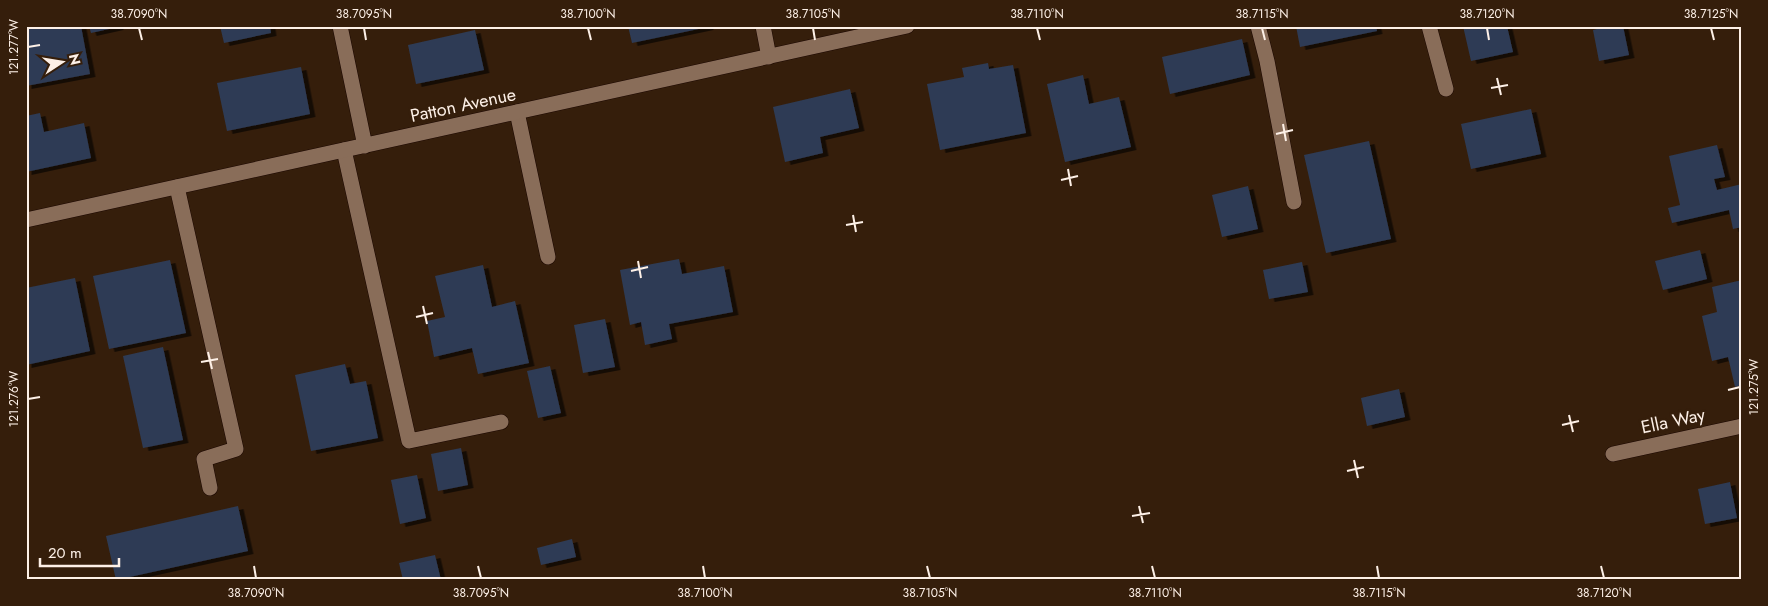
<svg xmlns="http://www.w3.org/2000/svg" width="1768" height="606" viewBox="0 0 1768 606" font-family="Jost,sans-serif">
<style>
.building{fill:#2e3b54;filter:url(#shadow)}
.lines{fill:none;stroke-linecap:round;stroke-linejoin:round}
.service-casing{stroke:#1b0700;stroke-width:16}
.minor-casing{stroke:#1b0700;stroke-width:16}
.service{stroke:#896d59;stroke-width:15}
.minor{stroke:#896d59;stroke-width:15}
.ticks{fill:none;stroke:#fdf0e7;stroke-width:2}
.labels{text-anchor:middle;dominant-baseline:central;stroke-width:5;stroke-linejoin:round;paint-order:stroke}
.street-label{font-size:18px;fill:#fdf0e7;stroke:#351e0b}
.neatline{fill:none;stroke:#fdf0e7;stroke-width:2}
.ticks-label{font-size:12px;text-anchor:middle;fill:#fdf0e7}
</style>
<defs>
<filter id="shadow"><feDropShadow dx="5.5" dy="3" stdDeviation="0" flood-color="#0009"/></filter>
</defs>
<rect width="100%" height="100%" fill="#351e0b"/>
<path class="building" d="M26 26H81L90 74 26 86Z
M89 26H118V27L91 33Z
M220 26H270L271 33 224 43Z
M628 26H708V27L632 43Z
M1296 26H1376L1377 31 1300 47Z
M1463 26H1507L1513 52 1471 61Z
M1609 26H1623L1629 55 1599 61 1593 30Z
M475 30 484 70 416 84 408 45Z
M1242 39 1250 75 1170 94 1162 57Z
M988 63 989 69 1013 65 1026 133 940 150 927 84 964 77 962 68Z
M301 67 310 114 227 131 217 83Z
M1083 75 1089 104 1119 97 1131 147 1065 162 1047 84Z
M850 89 859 128 820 137 823 153 785 162 773 107Z
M1531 109 1541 154 1471 169 1461 124Z
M40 113 44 132 84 123 91 158 26 172V116Z
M1369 141 1391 239 1326 253 1304 155Z
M1717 145 1725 177 1714 179 1717 190 1742 184V227L1733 229 1729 210 1672 223 1668 208 1680 205 1669 156Z
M1248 186 1258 229 1222 237 1212 195Z
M1700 250 1707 279 1663 290 1655 261Z
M679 259 682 274 724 266 733 312 669 324 672 339 645 345 641 322 630 325 620 270Z
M170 260 186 333 109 349 93 276Z
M1302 262 1308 292 1269 299 1263 270Z
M483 265 492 307 515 301 529 363 478 374 472 348 434 357 427 321 445 317 435 276Z
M75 278 90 351 26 365V288Z
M1742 280V385L1735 387 1728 357 1712 361 1702 316 1717 312 1712 287Z
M605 319 615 367 583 373 574 325Z
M163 347 183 440 143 448 123 356Z
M345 364 350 384 366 381 378 438 311 451 295 375Z
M550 366 561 413 538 418 527 371Z
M1399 389 1405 417 1367 426 1361 398Z
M461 448 468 485 438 491 431 454Z
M417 475 426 518 400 524 391 480Z
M1730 482 1737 518 1705 524 1698 489Z
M238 506 248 551 116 580 106 536Z
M572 539 576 557 541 565 537 548Z
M435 555 441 580H403L399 563Z"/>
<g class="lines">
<defs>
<path id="service" d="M1258 26 1267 61 1294 202
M1429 26 1446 89
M517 112 548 257
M344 150 409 441 501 422
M177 187 236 449 204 459 210 488"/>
<path id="minor" d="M340 26 365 146
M763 26 769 57
M26 220 907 26
M1613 454 1742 426"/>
</defs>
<use href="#service" class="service-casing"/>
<use href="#minor" class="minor-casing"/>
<use href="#service" class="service"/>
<use href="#minor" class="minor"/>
</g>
<path class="ticks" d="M139 28 142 40M364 28 366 40M588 28 591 40M813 28 815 40M1037 28 1040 40M1262 28 1265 40M1487 28 1489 40M1711 28 1714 40M28 47 40 45M1497 78 1501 95M1491 88 1508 85M1283 124 1286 141M1276 134 1293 130M1068 169 1071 186M1061 180 1078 176M853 215 856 232M846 225 863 222M638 261 641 278M631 271 648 267M423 306 427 324M416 317 433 313M208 352 212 369M201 362 218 359M1728 390 1740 387M28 399 40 397M1569 415 1573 432M1562 425 1579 421M1354 460 1358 478M1347 471 1364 467M1139 506 1143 523M1132 516 1150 513M254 566 256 578M478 566 481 578M703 566 705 578M927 566 930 578M1152 566 1155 578M1377 566 1379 578M1601 566 1604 578"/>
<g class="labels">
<g class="street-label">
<text transform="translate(463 105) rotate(-12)">Patton Avenue</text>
<text transform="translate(1673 421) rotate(-12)">Ella Way</text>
</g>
</g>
<rect width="1768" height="606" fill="none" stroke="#351e0b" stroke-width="55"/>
<g transform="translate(62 62) rotate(78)" stroke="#351e0b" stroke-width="4" paint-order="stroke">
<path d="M0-4L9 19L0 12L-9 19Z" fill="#fdf0e7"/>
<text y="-8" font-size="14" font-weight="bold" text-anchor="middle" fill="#fdf0e7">N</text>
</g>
<path d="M40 558v8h79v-8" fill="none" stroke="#fdf0e7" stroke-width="2.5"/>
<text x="48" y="558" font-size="15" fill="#fdf0e7" stroke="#351e0b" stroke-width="4" paint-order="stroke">20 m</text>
<rect x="28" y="28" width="1712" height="550" class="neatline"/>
<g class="ticks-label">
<text x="139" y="18">38.7090°N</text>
<text x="364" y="18">38.7095°N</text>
<text x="588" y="18">38.7100°N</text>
<text x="813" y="18">38.7105°N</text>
<text x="1037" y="18">38.7110°N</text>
<text x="1262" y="18">38.7115°N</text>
<text x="1487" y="18">38.7120°N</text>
<text x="1711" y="18">38.7125°N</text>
<text transform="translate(14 47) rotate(-90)" y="4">121.277°W</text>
<text transform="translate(1754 387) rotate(-90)" y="4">121.275°W</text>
<text transform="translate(14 399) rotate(-90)" y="4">121.276°W</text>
<text x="256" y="597">38.7090°N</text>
<text x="481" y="597">38.7095°N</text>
<text x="705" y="597">38.7100°N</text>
<text x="930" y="597">38.7105°N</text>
<text x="1155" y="597">38.7110°N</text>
<text x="1379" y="597">38.7115°N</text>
<text x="1604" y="597">38.7120°N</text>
</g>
</svg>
